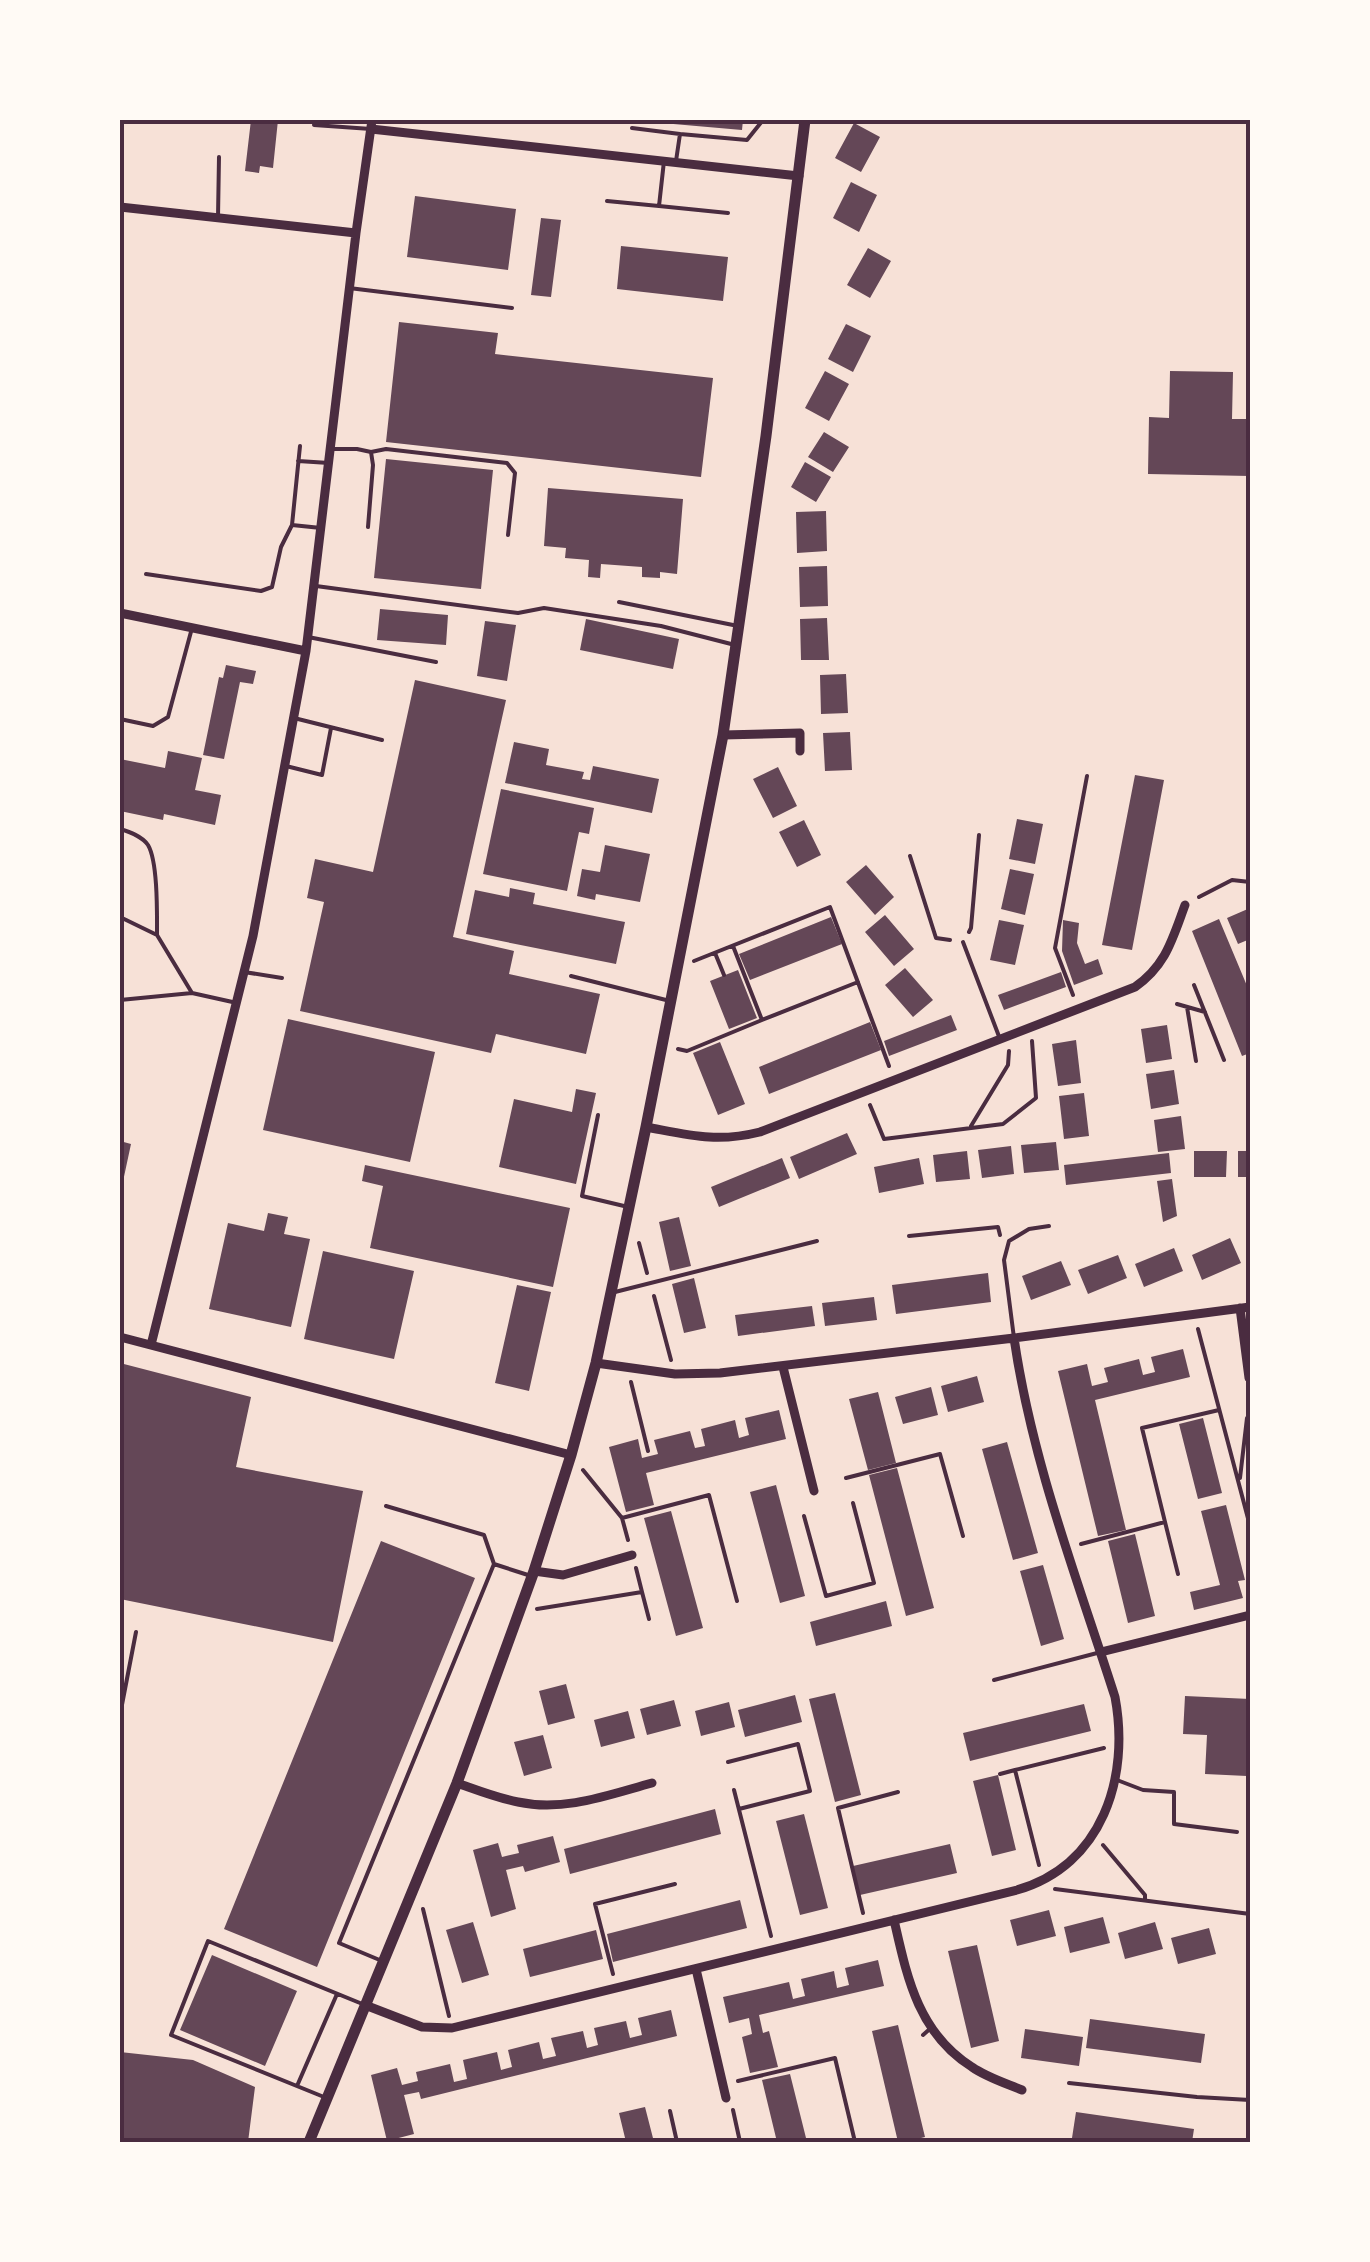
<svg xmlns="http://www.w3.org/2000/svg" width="1370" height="2262" viewBox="0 0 1370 2262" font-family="'Golos Text',sans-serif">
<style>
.building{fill:#644757}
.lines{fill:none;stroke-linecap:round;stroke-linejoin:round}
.path{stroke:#4a2c40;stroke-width:4}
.service{stroke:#4a2c40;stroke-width:4}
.minor{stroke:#4a2c40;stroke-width:9}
.tertiary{stroke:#4a2c40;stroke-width:11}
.neatline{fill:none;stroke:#4a2c40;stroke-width:4}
</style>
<rect width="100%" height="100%" fill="#f7e1d7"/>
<path class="building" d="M251 120H278L273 168 260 166 259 173 245 171Z
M662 120H743L742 130 662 123Z
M854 123 880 137 861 172 835 158Z
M851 182 877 195 859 232 833 218Z
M415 196 516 209 508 270 407 257Z
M541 218 561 220 551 297 531 295Z
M621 246 728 257 723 301 617 289Z
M868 248 891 261 870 298 847 285Z
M399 322 498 333 495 354 713 378 701 477 386 442Z
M846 324 871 336 853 372 828 359Z
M825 371 849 384 829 421 805 408Z
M1170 371 1233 372 1232 419H1250V476L1148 474 1149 417 1169 418Z
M824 432 849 447 833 472 808 457Z
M386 459 493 470 481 589 374 578Z
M805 462 831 477 816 502 791 487Z
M548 488 683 499 677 574 660 572V578L642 577V567L601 564 600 578 588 577 589 560 565 558 566 548 544 546Z
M826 511 827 551 797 553 796 512Z
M827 566 828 606 800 607 799 567Z
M380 609 448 615 446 645 377 640Z
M827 618 829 660H801L800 619Z
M586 619 679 639 673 669 580 650Z
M485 621 516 625 507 681 477 676Z
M226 665 256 671 253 684 240 682 224 759 203 755 219 677 223 678Z
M846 674 848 713 821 714 820 675Z
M415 680 506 700 453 937 514 951 509 974 600 994 586 1054 496 1034 491 1053 300 1011 324 902 307 898 315 859 373 872Z
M850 732 852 770 825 771 823 733Z
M514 742 549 749 546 765 584 772 582 779 590 780 593 766 659 779 652 813 505 783Z
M168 751 202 758 195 790 221 795 215 825 164 814 163 820 120 811V759L165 768Z
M778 767 797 806 773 818 753 779Z
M1135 775 1164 780 1132 950 1102 945Z
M501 789 594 808 589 834 579 832 567 891 483 874Z
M1017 819 1043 824 1035 864 1009 859Z
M804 820 821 855 797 867 779 832Z
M605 845 650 854 640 902 596 894 595 900 577 896 582 869 600 872Z
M866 865 894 897 875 915 846 882Z
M1010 869 1034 874 1025 915 1001 909Z
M510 888 535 893 533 904 625 922 616 964 466 934 475 890 509 897Z
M1250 908V939L1238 944 1227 918Z
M885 915 914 949 894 966 865 932Z
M831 917 842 944 750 980 739 954Z
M1219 919 1250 993V1053L1242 1056 1192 931Z
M999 920 1024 925 1015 965 990 960Z
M1063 920 1079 923 1077 943 1085 964 1098 959 1103 974 1074 985 1062 951Z
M905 968 933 1000 913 1017 885 985Z
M738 970 757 1018 729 1029 710 981Z
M1061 972 1066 987 1004 1010 998 995Z
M951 1015 957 1030 889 1056 884 1041Z
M288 1019 435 1052 410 1162 263 1130Z
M870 1022 881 1050 769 1094 759 1067Z
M1167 1025 1172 1059 1146 1063 1141 1029Z
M1076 1040 1081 1083 1058 1086 1052 1044Z
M720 1042 745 1104 718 1115 693 1053Z
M1174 1070 1179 1104 1151 1109 1146 1074Z
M576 1089 596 1093 576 1184 499 1167 514 1099 572 1112Z
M1084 1093 1089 1136 1064 1139 1059 1096Z
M1181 1116 1185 1149 1158 1152 1154 1120Z
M847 1133 857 1154 799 1179 790 1157Z
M120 1141 131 1144 122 1186H120Z
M1056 1142 1059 1170 1024 1173 1021 1145Z
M1011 1146 1014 1174 982 1178 978 1150Z
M967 1151 970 1179 936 1182 933 1155Z
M1194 1151H1227L1226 1177H1194Z
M1238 1151H1250V1177H1238Z
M1169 1153 1171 1173 1066 1185 1064 1165Z
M782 1158 790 1178 719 1207 711 1187Z
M919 1158 924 1184 879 1193 874 1167Z
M365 1165 570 1208 553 1287 370 1248 383 1186 362 1181Z
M1172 1179 1177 1216 1163 1222 1157 1181Z
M268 1213 288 1217 284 1234 310 1239 291 1327 209 1309 228 1223 264 1231Z
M679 1217 691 1266 670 1271 659 1222Z
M1230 1238 1241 1263 1202 1280 1192 1255Z
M1174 1248 1183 1271 1144 1287 1135 1264Z
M323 1251 414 1271 394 1359 304 1339Z
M1118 1255 1127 1278 1088 1294 1078 1270Z
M1061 1261 1071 1285 1031 1300 1022 1276Z
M988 1273 991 1302 896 1314 892 1285Z
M694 1278 706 1328 684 1333 672 1284Z
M517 1285 551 1292 529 1391 495 1383Z
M874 1297 877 1320 825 1326 822 1303Z
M812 1306 815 1326 738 1336 735 1315Z
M1183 1349 1190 1377 1095 1400 1126 1530 1098 1536 1058 1371 1087 1364 1092 1386 1108 1382 1104 1368 1139 1359 1143 1375 1155 1372 1151 1357Z
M120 1363 251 1397 236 1467 363 1491 333 1642 120 1599Z
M977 1376 984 1402 948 1412 941 1386Z
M931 1387 938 1415 903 1424 895 1397Z
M878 1392 896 1463 868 1470 849 1399Z
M779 1410 786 1439 646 1473 654 1505 626 1512 609 1447 638 1439 642 1458 658 1454 654 1440 690 1431 695 1448 705 1446 701 1429 735 1420 739 1438 749 1435 745 1418Z
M1203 1418 1222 1493 1198 1499 1179 1424Z
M1007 1442 1038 1553 1013 1560 982 1449Z
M897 1468 934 1608 906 1616 869 1475Z
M776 1485 805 1596 780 1603 750 1492Z
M1226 1505 1245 1580 1238 1581 1243 1598 1194 1610 1190 1592 1220 1585 1201 1511Z
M671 1511 703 1628 676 1636 644 1518Z
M1135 1534 1155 1616 1128 1623 1108 1541Z
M381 1541 475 1578 317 1967 224 1929Z
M1043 1565 1064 1639 1041 1646 1020 1571Z
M886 1601 892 1626 816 1646 810 1622Z
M566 1684 575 1718 548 1725 539 1691Z
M835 1693 861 1795 835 1802 809 1699Z
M795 1695 802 1722 745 1737 738 1710Z
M1185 1696 1250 1699 1247 1776 1205 1774 1207 1735 1183 1734Z
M674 1700 681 1726 647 1735 640 1709Z
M729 1702 735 1727 701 1736 695 1711Z
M1084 1704 1091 1731 970 1761 963 1733Z
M628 1711 635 1738 601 1747 594 1720Z
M543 1735 552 1768 524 1776 514 1742Z
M998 1775 1016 1850 992 1856 973 1781Z
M715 1809 721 1834 570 1874 564 1849Z
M804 1814 828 1908 800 1915 776 1821Z
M553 1836 560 1862 525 1872 523 1866 506 1870 516 1909 491 1917 473 1850 498 1843 502 1857 519 1853 517 1845Z
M950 1844 957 1873 860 1895 853 1866Z
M740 1900 747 1928 613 1962 607 1934Z
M1049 1910 1056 1936 1017 1946 1010 1920Z
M1103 1917 1110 1943 1070 1953 1064 1927Z
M473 1922 489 1975 462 1983 446 1930Z
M1155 1922 1163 1949 1125 1959 1118 1933Z
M1209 1928 1216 1954 1178 1964 1171 1938Z
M596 1930 603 1959 530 1977 523 1949Z
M977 1945 999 2041 971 2048 948 1951Z
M212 1955 297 1991 265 2066 180 2030Z
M878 1960 884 1986 759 2015 763 2033 769 2031 778 2067 750 2073 742 2037 752 2034 749 2018 729 2023 723 1997 789 1982 793 1999 805 1996 801 1979 834 1971 837 1988 849 1985 845 1968Z
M671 2010 677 2036 421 2099 419 2092 404 2095 414 2134 387 2141 371 2075 397 2068 402 2085 418 2081 416 2072 450 2064 454 2082 467 2079 463 2060 497 2052 501 2070 512 2067 508 2050 539 2042 543 2059 556 2056 551 2038 583 2031 587 2048 598 2045 594 2028 626 2021 630 2038 642 2035 638 2018Z
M1090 2019 1205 2034 1201 2063 1086 2048Z
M898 2025 925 2137 905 2142H898L872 2031Z
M1025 2029 1083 2037 1079 2066 1021 2058Z
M120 2052 193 2060 255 2087 248 2142H120Z
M790 2074 807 2142H777L762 2080Z
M645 2107 654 2142H626L619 2113Z
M1076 2112 1194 2129 1192 2142H1101L1072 2138Z"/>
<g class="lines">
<path class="path" d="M910 856 936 938 950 940
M1199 897 1232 880 1250 882
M969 932 971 928 979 835
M715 953 724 975
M694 961 830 907 889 1066
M1194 985 1224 1060
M1073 995 1055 948 1087 776
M1177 1004 1205 1012
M1187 1007 1196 1061
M762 1020 858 982
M678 1049 687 1051 762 1020 733 946
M870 1105 884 1139 1003 1124 1036 1098 1032 1041
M971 1126 1008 1065 1009 1051
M909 1236 998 1227 1000 1235
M639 1243 647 1273
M654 1296 671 1360
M1198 1329 1250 1526
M631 1382 648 1451
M583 1470 622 1518 628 1540
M846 1478 940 1454 963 1536
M1240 1478 1247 1418
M804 1516 826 1596 874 1583 853 1503
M622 1518 709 1495 737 1601
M1165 1522 1178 1574
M1081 1544 1165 1522 1142 1428 1219 1410
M642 1592 649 1619
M537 1609 642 1592 636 1568
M120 1715 136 1632
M728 1762 798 1744 810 1791 739 1809
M1000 1774 1015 1770
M734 1790 771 1936
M1103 1845 1145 1895V1900
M1039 1865 1015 1770 1104 1748
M1055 1889 1250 1914
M423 1909 449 2016
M863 1913 838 1808 898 1792
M613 1974 595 1904 675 1884
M738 2081 835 2058 855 2142
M1069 2083 1197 2097 1250 2100
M733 2110 740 2142
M670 2111 677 2142"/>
<path class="service" d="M314 125 371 129
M632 128 680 134
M664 161 659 206 728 213
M676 161 680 134 747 140 763 120
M607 201 659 206
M218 217 219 157
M349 288 512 308
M330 449H357L371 452 373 465 368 527
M371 452 386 449 507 463 515 473 508 535
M298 461 329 463
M292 525 300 446
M146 574 261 591 272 587 281 547 292 525 321 528
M316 586 518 613 544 608 661 626 735 645
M619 602 738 626
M308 637 436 662
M294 718 382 740
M120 719 153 726 168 717 192 628
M286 766 322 775 331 728
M120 829C130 832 142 836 148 845 158 862 157 914 157 935
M120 917 157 935 192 993
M963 942 1000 1039
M244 972 282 978
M571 976 666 1000
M120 1000 192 993 237 1003
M598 1115 582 1196 624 1206
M615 1292 817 1241
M1014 1338 1004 1260 1009 1241 1029 1229 1049 1226
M494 1564 528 1575
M994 1680 1101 1652
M1117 1780 1143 1790 1174 1792V1824L1237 1832
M382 1961 339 1943 494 1564 484 1535 386 1506
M923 2035 932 2027
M297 2086 337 1994
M324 2097 171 2035 208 1941 360 2003"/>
<path class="minor" d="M371 129 799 176
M120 207 356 233
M120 613 306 651
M723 735 800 733V751
M646 1127C689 1135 716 1143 760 1132L1135 987C1166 965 1172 940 1185 905
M1240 1308 1249 1378
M120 1337 571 1455
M151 1345 253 936 306 651 356 233 372 120
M596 1363 675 1374 720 1373 1014 1338 1250 1307
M783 1367 814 1491
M534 1571 563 1575 632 1555
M1101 1652 1250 1615
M457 1783C477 1790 497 1798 518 1802 564 1812 608 1795 652 1783
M894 1920C907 1977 918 2033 972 2067 986 2077 1005 2083 1022 2090
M696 1969 726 2098
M365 2005 422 2027 452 2028 1017 1890C1103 1865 1130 1777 1115 1697 1077 1578 1032 1462 1014 1338"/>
<path class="tertiary" d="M309 2142 457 1783 534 1571 571 1455 596 1363 646 1127 723 735 766 436 805 120"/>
</g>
<rect width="1370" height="2262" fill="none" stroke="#fffaf5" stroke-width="245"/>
<rect x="122" y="122" width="1126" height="2018" class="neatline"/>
</svg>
